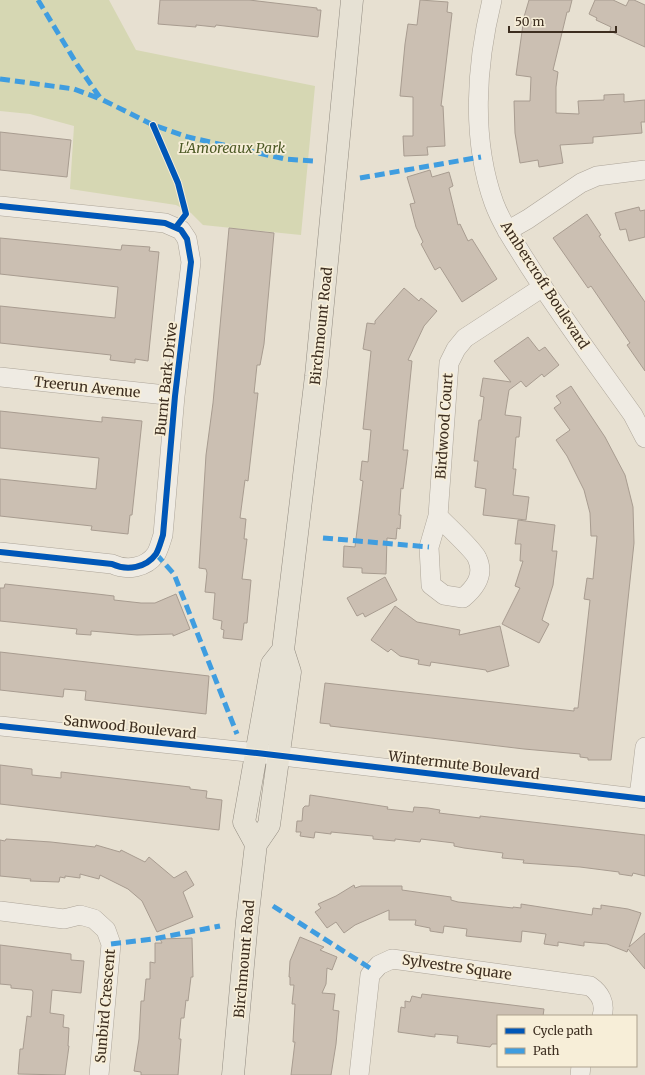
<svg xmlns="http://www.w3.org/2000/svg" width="645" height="1075" viewBox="0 0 645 1075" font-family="Merriweather,serif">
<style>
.green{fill:#d6d7b3}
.building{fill:#cbbfb2;stroke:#a89c90}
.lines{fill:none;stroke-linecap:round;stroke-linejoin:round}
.minor-casing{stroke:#ada599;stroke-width:20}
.major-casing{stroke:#928b80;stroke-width:23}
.minor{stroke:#efebe3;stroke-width:19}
.major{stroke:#e6e1d4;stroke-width:22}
.quiet{stroke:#3f9de0;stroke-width:5;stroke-dasharray:10 5;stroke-linecap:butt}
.cycleway-casing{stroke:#f7eed8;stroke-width:8}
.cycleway{stroke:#0057b8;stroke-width:6}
.labels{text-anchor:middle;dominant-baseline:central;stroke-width:3.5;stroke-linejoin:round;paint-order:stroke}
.park-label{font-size:14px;font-style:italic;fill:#4d5a26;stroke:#f7eed8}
.street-label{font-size:14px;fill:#3d2e20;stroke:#f7eed8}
</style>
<rect width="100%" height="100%" fill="#e7e0d1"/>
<path class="green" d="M0 0H109L136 50 315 86 301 235 203 225 191 213 176 205 70 189 74 126 30 114 0 111Z"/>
<path class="building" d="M160 0H249L317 8V10H321L318 37 216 25 215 27 196 25V27L158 24Z
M420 0 448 2 447 12 452 13 441 106H443L445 146 427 147 428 155 404 156 403 136H413V97L400 96 405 44 408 24 417 25Z
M529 0H572L569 12H567L553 70 558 72 556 87V113L579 114 578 101 604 100V95L624 94V102L645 100V122H641L642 133 593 137V143L560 145 563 163 539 167 538 160 520 163 515 133 514 101H530L531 77 516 75 524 17Z
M595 0H613L626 6 629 0H634L645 5V47L610 31 611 27 596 20 597 18 589 14Z
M0 132 71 140 67 177 0 170Z
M430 170 432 177 449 172 453 186 449 188 458 225 460 224 468 241 472 239 497 279 462 302 440 267 435 270 421 244 423 242 416 227 410 204 415 203 407 177Z
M639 207 640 211 645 210V237L629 241 626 229 620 230 615 213Z
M587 214 601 235 599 236 645 302V371L627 345 630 343 591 286 588 288 553 238Z
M229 228 274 233 264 344 260 365H257L254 393H258L248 481 245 480 240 518 246 519 244 539H247L242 579 251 580 247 623H244L242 640 223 638 224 630 221 629 222 621 213 619 215 593 205 592 207 573 206 569 199 568 206 455 213 403Z
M0 238 121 250 122 245 150 247 149 251 159 252 148 361 135 359V363L110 360 111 355 0 343V306L115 318 118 287 0 274Z
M404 288 419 301 421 298 437 311 424 326 408 360 412 361 403 450H408L403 489 401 488 399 515H401L400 529 397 528 396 539 387 538 386 574 362 573V568L343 567 344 546 355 547 363 481 360 480 362 461 368 462 371 430 363 429 371 351 363 349 367 323 375 324V321Z
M528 337 539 351 545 347 559 365 544 377 542 374 526 387 521 381 509 390 505 415 521 417 519 437H516L513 469H516L513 495 529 497 526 520 483 515 486 489 475 487 478 461H474L479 420H481L484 397 480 396 483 378 511 382 494 361Z
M571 386 605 437 625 475 633 507 634 543 611 760H588V758L580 757V754L524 749 330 726V724L320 723 325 683 574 711V708H578L590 600 584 599 587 578 593 579 597 536H591L590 513 584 490 567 456 556 440 570 430 554 408 561 403 556 396Z
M0 411 102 422V417L142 421 132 515H130L128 534 91 530 92 526 0 516V479L96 489 99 458 0 448Z
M518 520 555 525 552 551H557L553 585 542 620 549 624 539 643 502 624 520 588 515 586 523 561H520L521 544H515Z
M385 577 397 600 365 617 363 613 357 616 347 598Z
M5 584 97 594 114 596V600L141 603H155L176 594 190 629 173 636V634L137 635 91 631V635L76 634 77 629 0 621V588H4Z
M395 606 417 622 460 630 459 635 500 626 509 666 487 672 486 670 431 662 430 666 418 664 419 660 400 656 391 649 388 652 371 640Z
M0 652 209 676 206 714 85 700 86 691 64 689 63 697 0 690Z
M0 765 32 769V775L61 778V772L190 787V789L207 791 206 798 222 800 219 830 0 804Z
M310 795 388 807 387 809 413 812 414 807 428 808 440 810 439 813 480 818V816L645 835V876L633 873 632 876 619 874V872L580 867 523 863 524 860 502 858 503 853 464 848 454 846V843L421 839 420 842 395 839V841L373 839V836L331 832V834L315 832 314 838 300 836 301 832H296L297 821H302L303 808 305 806H309Z
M6 839 51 842 95 847 96 845 120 852 121 850 145 862 149 857 174 878 186 871 194 885 183 892 193 917 157 932 142 901 128 889 100 875 99 879 80 874V878L65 876V878L60 877 59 882 30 881 31 879 0 876V840L5 841Z
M354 885 355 888 361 886H402V890L451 897V900L458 902 513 908V907L521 908V904L592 915 593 908 601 909V905L628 909 641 913 629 947 645 933V969L628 949 627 952 607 944 584 942V946L558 942V946L544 944 546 934 522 931 521 942 466 936 467 929 444 926 443 933 430 931V928L415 925 416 920H389V910L355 925 344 933 336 922 327 928 315 912 321 908 318 904 336 896Z
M300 937 324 947 320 950 337 957 332 970 327 968 326 984 322 993 335 994 333 1010 339 1011 336 1044 331 1075H291L295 1042H293L295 1004H292L294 985H290V977H289L290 961Z
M192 938 193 977H191L188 1001 186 1000 184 1018H181L179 1039H181L178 1075H141V1072L134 1071 139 1039 141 1001H144L146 979H150V962L155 963V943H162L160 939Z
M0 945 71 954V960L84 961 81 993 52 990 50 1013 64 1015 63 1027 69 1028 68 1046H69L65 1075 18 1074 20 1049H23L27 1016 31 1017 33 992 32 990 11 988V985L0 984Z
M422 994 544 1009 543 1016H498V1044H492L490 1047 457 1043 458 1036 435 1034V1037L398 1032 401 1007 405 1008V1001L410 1002 412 996 421 998Z"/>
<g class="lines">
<defs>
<path id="minor" d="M492 0C476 65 471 139 494 203 503 227 518 248 531 269 563 319 599 367 633 415L645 438
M0 206 165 223 181 230 187 239 191 262 175 396 163 535C161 541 159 549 156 554 146 568 127 571 112 564L0 552
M507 231 528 219 581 183 597 176 645 170
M0 377 175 396
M438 516C445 524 474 550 477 558 485 575 475 588 463 598L444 595 431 585 429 547 438 516 449 363 456 349 465 338 543 287
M0 726 257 753 645 799
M639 797 645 747
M0 911 64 919 80 915 94 919 106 930 111 944 99 1075
M359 1075 370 975 379 965 392 959 590 986C600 993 606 1003 602 1016
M580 1075 581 1066"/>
<path id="major" d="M256 844 244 822 272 664 283 650
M233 1075 247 921 256 844 269 825 290 672 283 650 316 376 352 0"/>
</defs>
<use href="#minor" class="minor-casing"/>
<use href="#major" class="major-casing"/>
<use href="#minor" class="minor"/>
<use href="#major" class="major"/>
<path class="quiet" d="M38 0 78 66 101 99 153 125 188 137 285 159 313 161
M0 79 74 89 101 99
M360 178 481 157
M323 538 429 547
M156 554 174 574 237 734
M273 906 373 970
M111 944 153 939 220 926"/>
<defs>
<path id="cycleway" d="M153 125 178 183 186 214 176 227
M0 206 165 223 181 230 187 239 191 262 175 396 163 535C161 541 159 549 156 554 146 568 127 571 112 564L0 552
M0 726 257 753 645 799"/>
</defs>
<use href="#cycleway" class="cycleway-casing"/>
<use href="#cycleway" class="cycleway"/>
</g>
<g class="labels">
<g class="park-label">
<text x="232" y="148">L'Amoreaux Park</text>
</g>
<g class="street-label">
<text transform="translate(545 285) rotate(57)">Ambercroft Boulevard</text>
<text transform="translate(321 326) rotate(-84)">Birchmount Road</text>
<text transform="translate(166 379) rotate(-84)">Burnt Bark Drive</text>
<text transform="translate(87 387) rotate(6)">Treerun Avenue</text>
<text transform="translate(444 426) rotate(-86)">Birdwood Court</text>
<text transform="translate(130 727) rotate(6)">Sanwood Boulevard</text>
<text transform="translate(464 765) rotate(7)">Wintermute Boulevard</text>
<text transform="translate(244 959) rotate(-85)">Birchmount Road</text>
<text transform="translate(457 967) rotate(8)">Sylvestre Square</text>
<text transform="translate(105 1006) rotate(-85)">Sunbird Crescent</text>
</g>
</g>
<rect x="497" y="1015" width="140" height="52" fill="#f7eed8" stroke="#ada18e"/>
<rect x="505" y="1028" width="20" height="6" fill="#0057b8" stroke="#ada18e"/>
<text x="533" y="1035" font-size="12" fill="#3d2e20">Cycle path</text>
<rect x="505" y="1048" width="20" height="6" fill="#3f9de0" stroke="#ada18e"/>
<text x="533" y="1055" font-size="12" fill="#3d2e20">Path</text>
<path d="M509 26v6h107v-6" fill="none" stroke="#3d2e20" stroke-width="2"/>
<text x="515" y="26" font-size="12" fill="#3d2e20" stroke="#f7eed8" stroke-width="3" paint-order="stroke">50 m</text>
</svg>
